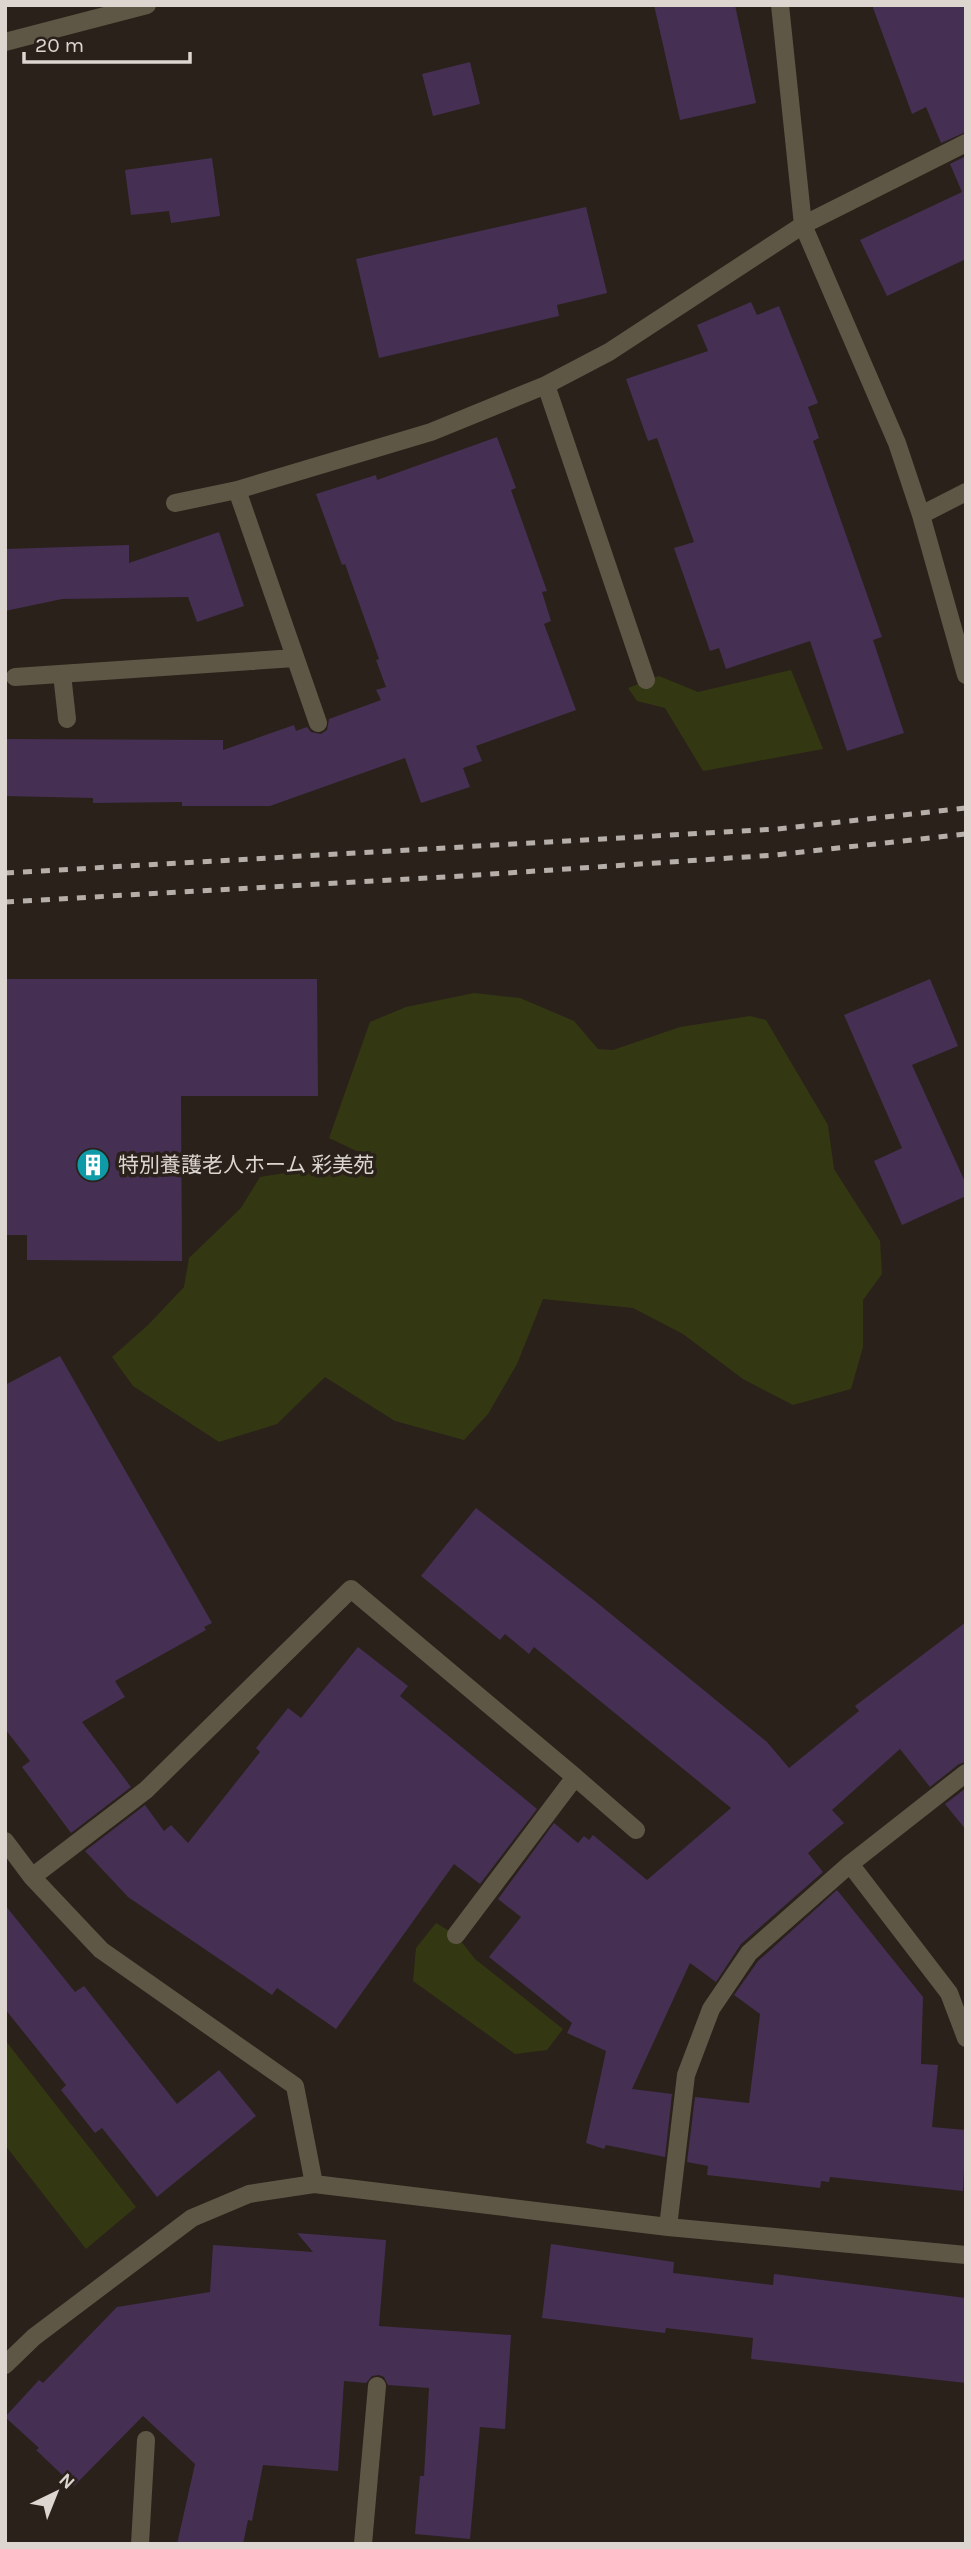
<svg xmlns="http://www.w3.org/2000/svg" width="971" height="2549" viewBox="0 0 971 2549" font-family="Karla,'Noto Sans JP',sans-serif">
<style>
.green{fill:#333812}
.building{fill:#452f53}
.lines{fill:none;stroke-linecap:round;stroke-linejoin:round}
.minor{stroke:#5e5745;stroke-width:18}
.rail{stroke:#b5aea9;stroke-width:5;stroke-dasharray:9 9;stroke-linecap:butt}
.labels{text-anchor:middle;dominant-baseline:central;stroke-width:7;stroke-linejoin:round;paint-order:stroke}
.poi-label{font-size:21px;fill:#dcd5d0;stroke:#2a211a;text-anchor:start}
</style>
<rect width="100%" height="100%" fill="#2a211a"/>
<path class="green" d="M791 670 823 749 703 771 665 708 637 701 628 688 659 676 698 692Z
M474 993 520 998 574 1021 598 1049 613 1050 680 1027 750 1016 766 1020 828 1125 834 1169 880 1241 882 1274 863 1300V1347L851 1389 793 1405 743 1379 683 1334 633 1308 543 1299 517 1364 488 1414 464 1440 395 1421 325 1377 277 1424 219 1442 133 1386 112 1357 148 1325 184 1287 189 1258 241 1208 260 1177 322 1167 367 1156 329 1138 370 1022 406 1007Z
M436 1923 456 1935 475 1959 563 2029 547 2050 515 2054 413 1981 416 1948Z
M5 2040 136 2207 86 2249 5 2145Z"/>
<path class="building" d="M654 5H735L756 103 680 120Z
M872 5H966V132L941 143 926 107 912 114Z
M470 62 480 104 433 116 422 74Z
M966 156V259L887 296 860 240 962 192 950 164Z
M212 158 220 216 171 223 169 211 131 215 125 170Z
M586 207 607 293 557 305 559 316 379 358 356 259Z
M751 302 757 315 779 306 818 403 808 407 819 438 813 441 882 637 873 640 904 733 847 751 810 641 726 669 719 648 710 651 674 548 694 542 657 438 648 441 626 379 708 351 697 325Z
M497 437 516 488 511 490 547 591 542 592 551 621 544 624 576 710 476 746 482 761 463 768 470 787 421 803 405 758 270 806H182V802L93 803V798L5 796V739L223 740V750L294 725 296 731 307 727 311 732 321 734 327 730 329 719 381 700 376 690 386 687 376 660 379 659 345 564 342 565 316 494 376 475 377 480Z
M219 532 244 606 197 622 188 597 62 599 5 611V549L129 545V563Z
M5 979H317L318 1096H181L182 1261 27 1260V1235H5Z
M930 979 958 1046 912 1065 966 1184V1196L902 1225 874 1161 902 1148 844 1015Z
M60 1356 212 1623 204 1627 206 1630 115 1681 125 1697 82 1722 131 1787 71 1833 22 1767 30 1761 5 1729V1385Z
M476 1508 595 1601 767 1742 789 1768 859 1711 855 1706 966 1622V1762L959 1764 930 1787 900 1749 832 1810 844 1823 808 1853 823 1872 741 1944 716 1982 690 1963 632 2089 672 2094 665 2157 606 2145 604 2149 586 2143 606 2051 567 2033 572 2023 489 1957 521 1917 498 1899 554 1823 578 1843 584 1836 589 1840 593 1835 647 1880 731 1808 534 1647 529 1654 505 1634 500 1640 421 1576Z
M358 1647 408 1686 400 1696 537 1809 480 1884 454 1864 336 2029 277 1988 272 1995 128 1897 85 1851 145 1805 164 1831 171 1825 188 1843 260 1752 256 1748 288 1708 301 1718Z
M966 1788V1830L945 1804Z
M837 1890 923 1997 921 2064 938 2065 932 2127 966 2130 963 2191 830 2177 829 2182 821 2181 820 2188 707 2175 708 2166 687 2162 695 2097 749 2103 760 2014 734 1995 758 1961Z
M5 1905 75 1992 84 1986 177 2104 219 2070 256 2116 157 2197 102 2128 95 2133 61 2090 66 2085 5 2009Z
M297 2233 386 2240 379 2326 511 2335 505 2429 480 2427 470 2539 415 2534 420 2476H424L429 2388 388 2385 384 2377 379 2375 372 2376 366 2383 344 2381 338 2471 263 2465 252 2521 248 2520 243 2544H177L195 2464 143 2416 74 2486 36 2450 39 2448 5 2417 39 2380 43 2383 117 2307 210 2292 213 2245 313 2252Z
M551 2244 674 2262 673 2273 773 2285 774 2274 966 2298V2383L751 2359 753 2338 666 2328 665 2333 542 2318Z"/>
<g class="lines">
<path class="minor" d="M780 5 803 225 897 443 921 515 966 675
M5 42 147 5
M546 385 646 680
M237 490 318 723
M175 503 237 490 431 432 546 385 609 352 803 225 966 143
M921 515 966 492
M62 674 67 719
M15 677 295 658
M575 1777 636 1830
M5 1841 32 1877 101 1950 295 2086 314 2184
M850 1864 949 1993 966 2038
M32 1877 146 1790 351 1589 575 1777 456 1935
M668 2227 686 2075 711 2009 749 1953 850 1864 966 1773
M5 2365 34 2337 192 2218 249 2194 314 2184 668 2227 966 2255
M140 2544 146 2440
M363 2544 377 2386"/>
<path class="rail" d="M5 873 777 829 966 808
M5 902 462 876 775 855 966 834"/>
</g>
<defs>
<symbol id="building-disc" viewBox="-11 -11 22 22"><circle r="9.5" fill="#0f9aa8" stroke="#2a211a"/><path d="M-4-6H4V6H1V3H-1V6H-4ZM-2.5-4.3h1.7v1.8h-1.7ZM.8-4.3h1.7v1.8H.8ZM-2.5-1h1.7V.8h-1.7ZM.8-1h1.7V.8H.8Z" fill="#fff"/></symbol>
</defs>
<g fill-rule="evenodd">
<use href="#building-disc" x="74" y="1146" width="38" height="38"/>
</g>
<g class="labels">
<g class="poi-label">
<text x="118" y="1165">特別養護老人ホーム 彩美苑</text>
</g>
</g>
<rect width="971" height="2549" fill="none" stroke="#dcd5d0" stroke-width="14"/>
<g transform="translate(56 2493) rotate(43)" stroke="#2a211a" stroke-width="5" paint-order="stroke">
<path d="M0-5L12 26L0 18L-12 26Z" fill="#dcd5d0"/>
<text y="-10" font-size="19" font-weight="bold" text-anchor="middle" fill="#dcd5d0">N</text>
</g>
<path d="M24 52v10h166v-10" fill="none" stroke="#dcd5d0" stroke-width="3.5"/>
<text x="35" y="52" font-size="21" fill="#dcd5d0" stroke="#2a211a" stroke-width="5" paint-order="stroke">20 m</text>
</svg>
